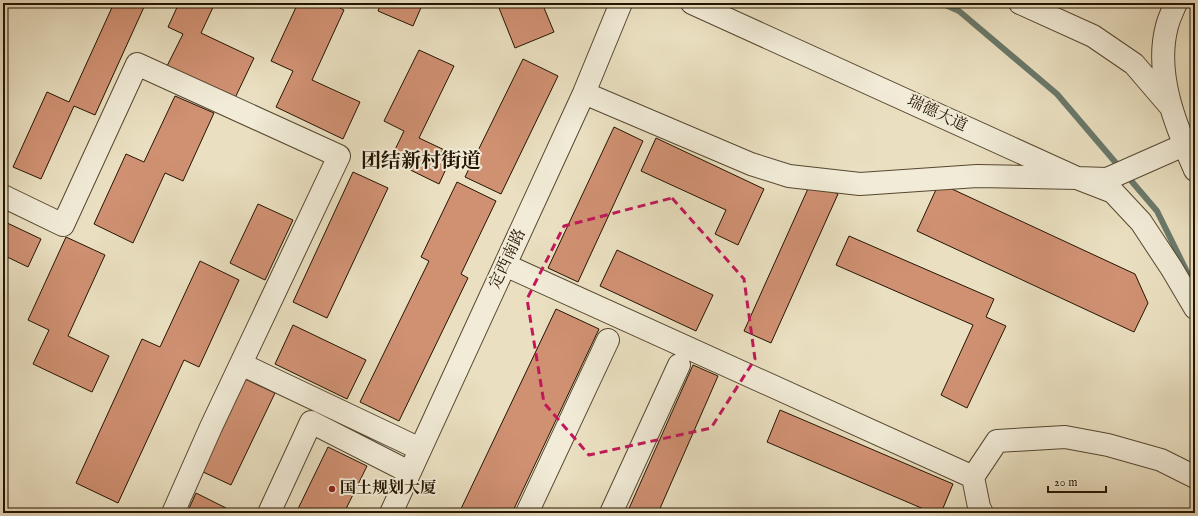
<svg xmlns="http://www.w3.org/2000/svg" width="1198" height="516" viewBox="0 0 1198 516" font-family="'IM FELL English','Noto Serif SC',serif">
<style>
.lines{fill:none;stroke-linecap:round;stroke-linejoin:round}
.stream{stroke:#6a796b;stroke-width:6}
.building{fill:#d09173;stroke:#241400}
.minor-casing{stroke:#564730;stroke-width:24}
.minor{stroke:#f1ebd7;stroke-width:22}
.marked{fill:none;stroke:#c2185b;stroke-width:3;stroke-dasharray:8 5;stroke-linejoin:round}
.poi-dot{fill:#8f2418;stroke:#f1ebd7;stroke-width:1.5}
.labels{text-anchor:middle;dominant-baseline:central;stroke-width:4;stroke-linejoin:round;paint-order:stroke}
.street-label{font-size:16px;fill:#241400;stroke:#f1ebd7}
.poi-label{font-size:16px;font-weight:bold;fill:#241400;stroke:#f1ebd7;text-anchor:start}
.district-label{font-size:20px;font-weight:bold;fill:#241400;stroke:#f1ebd7}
</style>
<rect width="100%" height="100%" fill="#eae0c1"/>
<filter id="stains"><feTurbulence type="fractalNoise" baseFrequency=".005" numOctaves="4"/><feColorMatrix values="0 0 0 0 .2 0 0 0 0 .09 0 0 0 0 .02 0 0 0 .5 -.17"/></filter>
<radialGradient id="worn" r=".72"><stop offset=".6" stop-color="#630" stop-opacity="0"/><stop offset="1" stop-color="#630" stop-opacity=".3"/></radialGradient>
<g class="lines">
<path class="stream" d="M941 3 959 11 1057 94 1157 211 1192 282"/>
</g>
<path class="building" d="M114 3H136L144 7 95 115 74 106 41 179 13 167 47 92 69 102Z
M179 3H215L201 33 254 58 235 98 167 66 183 34 168 27Z
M298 3H330L344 10 312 80 360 102 343 139 276 107 293 71 271 61Z
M381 3H423L413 26 378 11Z
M497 3H542L554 32 515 48Z
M419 50 454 66 419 138 453 154 439 184 390 160 404 131 384 121Z
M523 59 558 76 501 194 465 177Z
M175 96 214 113 183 181 165 173 133 243 94 224 126 154 144 162Z
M614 127 643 141 578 282 548 268Z
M656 138 764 189 738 245 715 234 726 210 641 171Z
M353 172 388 188 327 318 293 302Z
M457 182 496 201 461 274 468 278 399 421 360 402 429 261 421 257Z
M811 182 838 194 771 343 744 331Z
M939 183 1135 274 1148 303 1134 332 917 231Z
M258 204 293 220 265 280 230 263Z
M3 221 41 239 28 267 3 255Z
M849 236 994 299 986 317 1006 326 967 408 941 395 973 325 836 265Z
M66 237 105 255 68 336 109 356 92 392 33 364 49 330 28 320Z
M617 250 713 295 696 331 600 286Z
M200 261 239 280 199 367 184 360 118 503 76 483 142 339 160 347Z
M556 309 599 329 512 513H459Z
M293 325 366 360 347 399 275 364Z
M693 365 718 376 658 513H627Z
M245 379 275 393 231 485 201 471Z
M780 410 953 484 941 513H933L767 442Z
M328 447 367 466 344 513H296Z
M196 493 226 508 223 513H187Z"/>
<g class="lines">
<defs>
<path id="minor" d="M692 3 1077 178 1107 179 1184 145
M1020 3 1093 36 1134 64 1170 106
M1176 3C1173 10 1169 18 1167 26 1154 74 1176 126 1195 170
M584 93 751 164 789 176 860 184 977 176 1077 178 1113 192 1141 222 1172 269 1195 308
M3 196 63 225 137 64 339 156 211 427 173 513
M505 265 973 477
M241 364 420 449
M269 513 311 422 409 472
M391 513 584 93 621 3
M527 513 608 340
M611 513 679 365
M982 513 979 507 973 477 997 441 1065 437 1108 445 1161 460 1195 477"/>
</defs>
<use href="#minor" class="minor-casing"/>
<use href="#minor" class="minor"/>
</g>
<path class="marked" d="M672 198 744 279 755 359 711 428 589 455 544 403 527 299 564 226Z"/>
<circle class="poi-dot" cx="332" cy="489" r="4"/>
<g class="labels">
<g class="street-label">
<text transform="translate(937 114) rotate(25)">瑞德大道</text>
<text transform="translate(508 259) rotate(-65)">定西南路</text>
</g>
<g class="poi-label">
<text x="340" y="489">国土规划大厦</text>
</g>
<g class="district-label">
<text x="421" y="161">团结新村街道</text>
</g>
</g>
<rect width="1198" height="516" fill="none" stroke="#eae0c1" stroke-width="16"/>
<rect x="4" y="4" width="1190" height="508" fill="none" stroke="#241400" stroke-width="2"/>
<rect x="8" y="8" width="1182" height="500" fill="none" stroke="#241400"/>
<path d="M1048 486v6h58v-6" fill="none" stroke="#241400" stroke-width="2"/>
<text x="1054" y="486" font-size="12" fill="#241400" stroke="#f1ebd7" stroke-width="3" paint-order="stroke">20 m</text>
<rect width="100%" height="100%" filter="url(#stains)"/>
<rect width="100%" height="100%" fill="url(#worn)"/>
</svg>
